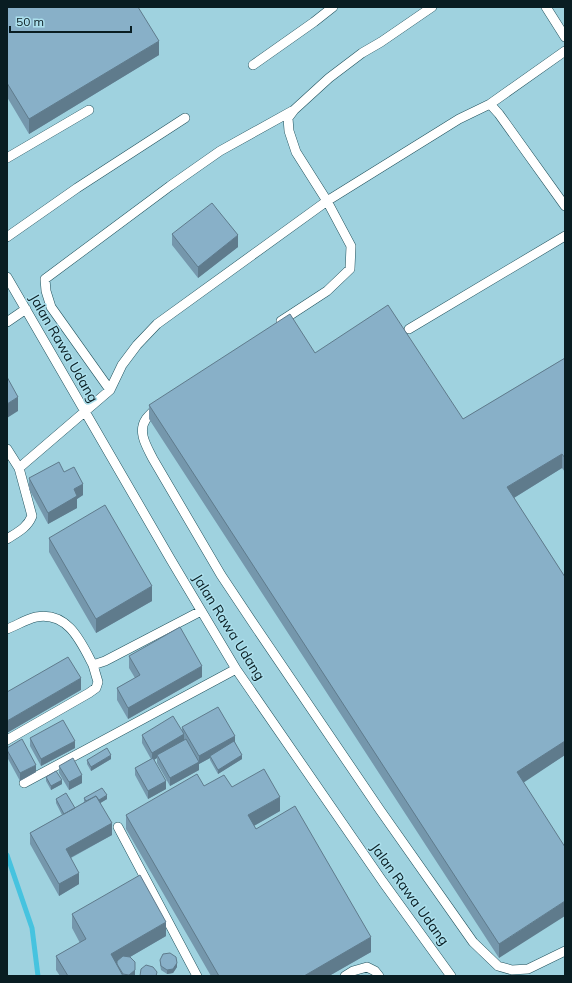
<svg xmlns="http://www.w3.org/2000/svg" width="572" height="983" viewBox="0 0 572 983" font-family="Mulish,sans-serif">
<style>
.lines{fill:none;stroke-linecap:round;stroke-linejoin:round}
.stream{stroke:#46c3df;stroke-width:5}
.lane-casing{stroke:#21525d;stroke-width:10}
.lane{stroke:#fff;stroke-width:9}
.wall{fill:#7597ac}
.shaded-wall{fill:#5f7b8c}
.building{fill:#88b0c8;stroke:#5f7b8c}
.labels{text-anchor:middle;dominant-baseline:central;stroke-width:3;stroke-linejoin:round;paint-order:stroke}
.street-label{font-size:14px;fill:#091d22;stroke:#acdfec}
</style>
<rect width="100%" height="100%" fill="#9fd2df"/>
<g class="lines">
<path class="stream" d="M7 855 32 928 38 976"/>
<defs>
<path id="lane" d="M546 7 565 37
M253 65 314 22 333 7
M490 104 565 51
M292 111 220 151 170 186 45 279 46 291 51 307 110 390 122 365 137 345 157 324 327 201 459 119 490 104 499 114 565 206
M7 158 89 110
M7 237 77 188 185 118
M7 277 171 560 236 669 383 882 451 976
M281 321 327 291 350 269 351 246 327 201 296 152 289 131 288 118 294 110 329 78 362 53 381 42 432 7
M7 322 26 309
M409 329 565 236
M157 407C154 411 149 415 146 419 137 432 147 447 153 459L221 575 255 626 380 810 473 942 498 966 512 970 528 969 565 951
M7 449 19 468
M7 539C18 532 27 528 32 516L19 468 110 390
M7 629C16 626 26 619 36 617 68 611 81 642 93 665L105 661 201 611
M7 740 89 693 96 688 98 682 93 665
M24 783 236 669
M118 827 197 976
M345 976 353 971 367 967 375 971 379 976"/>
</defs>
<use href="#lane" class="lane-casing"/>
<use href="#lane" class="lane"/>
</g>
<path class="wall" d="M7 7 159 55 29 134 7 97Z
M172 234 238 247 198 278 172 245Z
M315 353 463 419 565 358V472L562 468 514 498 565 577V755L523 782 499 958 149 419V405Z
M64 472 83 495 77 499V508L48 524 29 489V478Z
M49 538 152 601 96 633 49 552Z
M129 656 202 677 128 719 117 700V688L135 678 129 668Z
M182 727 235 742 242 759 218 774 210 760V758L199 764V763V770L170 786 157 763V758L154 760 166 789 148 799 135 775V768L151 759 142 743V735L182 732Z
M30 738 75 748 41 766 30 746Z
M7 748 36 772 20 781 7 757Z
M111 759 91 771 87 764V760Z
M59 766 82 783 69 790 59 773Z
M46 777 62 784 51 790 46 781Z
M204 786 232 787 280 811 254 826 256 829 371 952 329 976H211L126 829V815Z
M84 798 107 799 100 803 112 835 71 858 79 884 59 896 30 844V833L62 815 56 803V799L75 808 84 802Z
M72 914 166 936 130 957 135 970V976H60L56 970V956L80 943 72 928Z
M160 960 177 967 173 973 167 974 161 970 160 964Z"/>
<path class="shaded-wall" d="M159 41V55L29 134V119Z
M238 235V247L198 278V267Z
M18 397V411L7 418V404Z
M562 454V468L507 502V487Z
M83 484V495L77 499V508L48 524V513L74 489Z
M152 586V601L96 633V619Z
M202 666V677L128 719V708Z
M81 678V690L7 733V721Z
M184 734V742L157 755V758L152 761V753Z
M235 736V744L210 756V758L199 764V756Z
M75 741V748L41 766V759Z
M565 741V755L517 787V772Z
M111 755V759L91 771V767Z
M242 755V759L218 774V770Z
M199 762V770L170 786V778Z
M36 765V772L20 781V773Z
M82 775V783L69 790V782Z
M62 780V784L51 790V786Z
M166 781V789L148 799V791Z
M107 795V799L89 810V806Z
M280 797V811L248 829V815Z
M112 823V835L66 860V849Z
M79 873V884L59 896V884Z
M565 901V916L499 958V944Z
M166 922V936L111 968V954Z
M371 937V952L329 976H304Z
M135 962V976H129V975Z
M177 963V967L173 973 167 974V970Z"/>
<path class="building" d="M7 7H138L159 41 29 119 7 83Z
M212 203 238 235 198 267 172 234Z
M388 305 463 419 565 358V458L562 454 507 487 565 577V741L517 772 565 847V901L499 944 149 405 290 314 315 353Z
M7 377 18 397 7 404Z
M59 462 64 472 74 467 83 484 74 489 77 496 48 513 29 478Z
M105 505 152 586 96 619 49 538Z
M180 627 202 666 128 708 117 688 140 675 129 656Z
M68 657 81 678 7 721V692Z
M218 707 235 736 199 756 182 727Z
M173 716 184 734 152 753 142 735Z
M63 720 75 741 41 759 30 738Z
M22 739 36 765 20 773 7 750V748Z
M186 739 199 762 170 778 157 755Z
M234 741 242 755 218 770 210 756Z
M107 748 111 755 91 767 87 760Z
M73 758 82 775 69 782 59 766Z
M153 758 166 781 148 791 135 768Z
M264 769 280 797 248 815 256 829 295 806 371 937 304 976H219L126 815 197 774 204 786 224 775 232 787Z
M56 771 62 780 51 786 46 777Z
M102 788 107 795 99 800 96 796 86 801 84 798Z
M66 793 75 808 64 814 56 799Z
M96 796 112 823 66 849 79 873 59 884 30 833Z
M140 875 166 922 111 954 123 976H68L56 956 86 939 72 914Z
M170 953 176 957 177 963 173 969 167 970 161 966 160 960 163 954Z
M123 956 130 957 135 962V970L129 975 123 974 117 964V961Z
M146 965 153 967 157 972 156 976H140L141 969Z"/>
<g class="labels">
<g class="street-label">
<text transform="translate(64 348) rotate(60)">Jalan Rawa Udang</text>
<text transform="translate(229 627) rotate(58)">Jalan Rawa Udang</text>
<text transform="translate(410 894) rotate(54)">Jalan Rawa Udang</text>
</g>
</g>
<rect width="572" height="983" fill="none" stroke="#091d22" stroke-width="16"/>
<path d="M10 26v6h121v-6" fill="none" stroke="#091d22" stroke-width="2"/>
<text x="16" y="26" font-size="12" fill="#091d22" stroke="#acdfec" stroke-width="3" paint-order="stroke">50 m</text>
</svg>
